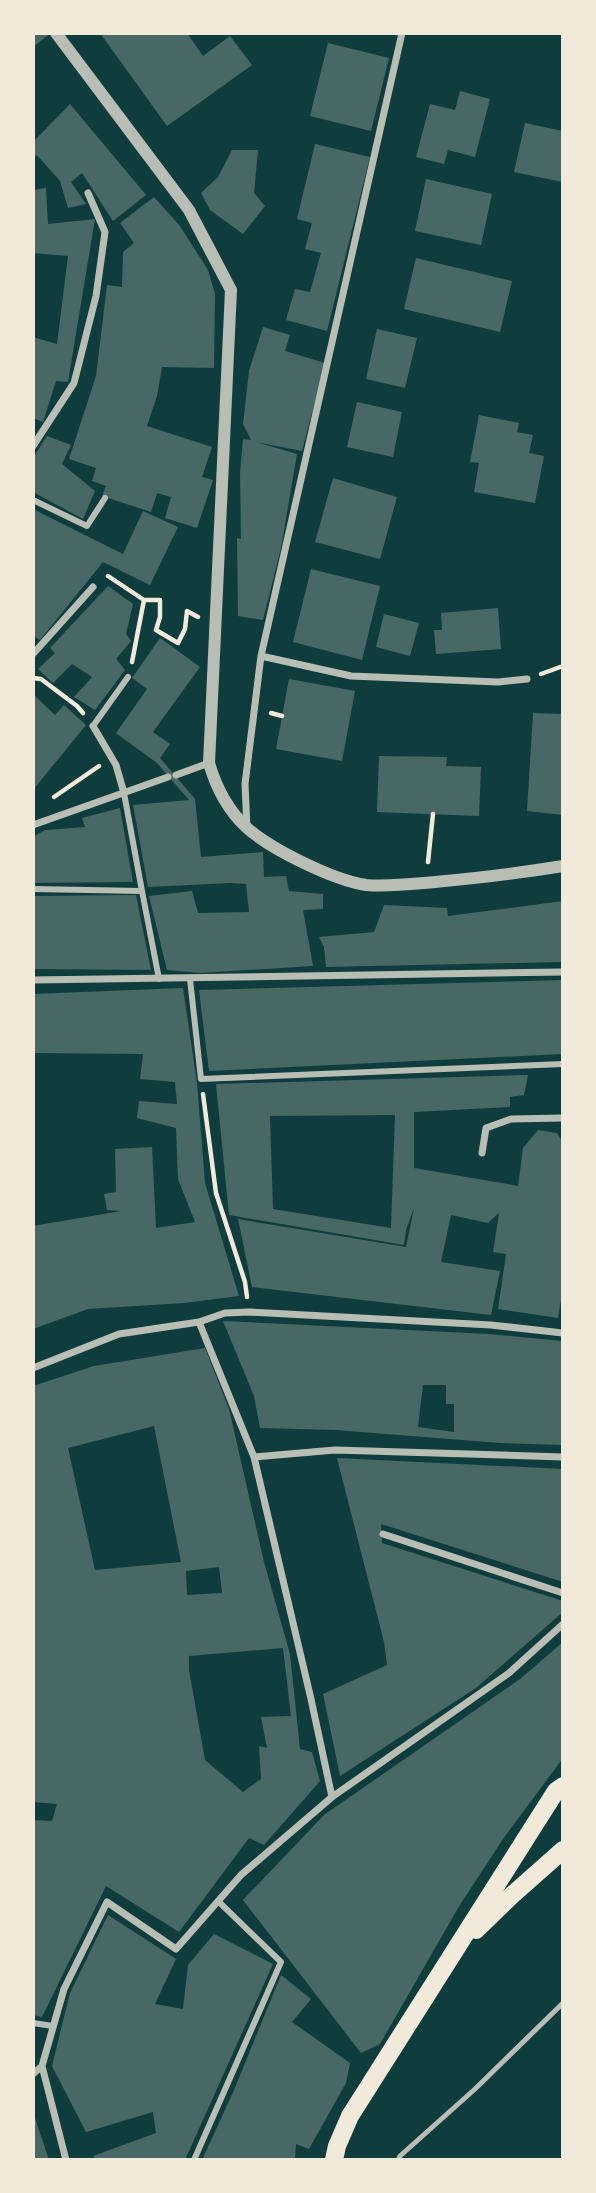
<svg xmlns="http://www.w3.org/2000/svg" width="596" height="2193" viewBox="0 0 596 2193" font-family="'PT Sans Narrow',sans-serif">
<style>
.building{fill:#486865;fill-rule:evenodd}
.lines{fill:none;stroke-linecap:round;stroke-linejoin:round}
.path{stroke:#f1e9da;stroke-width:4.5}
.service{stroke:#b8beb3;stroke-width:5}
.pedestrian{stroke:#b8beb3;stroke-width:6}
.minor{stroke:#b8beb3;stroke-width:7}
.tertiary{stroke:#b8beb3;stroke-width:12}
.primary{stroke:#f1e9da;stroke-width:18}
</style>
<rect width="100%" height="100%" fill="#0f3d3e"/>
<path class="building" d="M33 33H51L33 47Z
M100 33H187L203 56 230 36 252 65 167 126Z
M328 43 389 58 371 131 310 116Z
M460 91 490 99 475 157 448 150 444 164 416 157 430 104 455 110Z
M70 104 146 195 113 221 82 173 71 182 86 204 68 208 60 181 37 155 33 158V142Z
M525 123 563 131V182L514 172Z
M315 144 370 157 327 331 286 320 295 289 310 292 321 253 305 249 312 223 297 219Z
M232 150H258L254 193 265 206 243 234 210 210 201 193 218 177Z
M426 179 492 194 481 245 415 231Z
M46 188 48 224 95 219 68 382 56 381 43 422 33 418V337L57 344 68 256 33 253V190Z
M154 197 180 226 208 270 215 294 214 368 162 367 157 396 147 426 212 447 202 477 213 480 197 528 165 518 171 497 157 493 151 512 102 496 106 486 92 481 96 468 69 459 96 376 107 285 122 287 123 252 134 243 120 223Z
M416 258 512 281 500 332 404 309Z
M263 327 290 335 285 351 325 363 302 451 256 442 297 454 281 548 263 620 238 616 237 538 241 539 240 472 243 439 251 440 243 424 249 371Z
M377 329 417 338 405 388 366 379Z
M357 402 402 412 393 457 347 447Z
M479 415 519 423 517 432 533 435 529 453 544 456 535 503 474 492 479 463 470 462Z
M47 436 71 445 62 464 95 491 83 519 33 492V458Z
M333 478 397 497 380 559 315 542Z
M33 509 123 554 143 511 178 527 150 585 103 562 40 640 33 636Z
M311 569 380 586 362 660 293 642Z
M108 586 133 604 126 634 131 641 116 659 125 670 95 710 74 697 92 677 72 664 53 683 38 669 55 653 50 648Z
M498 608 501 649 436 654 434 630H442L441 613Z
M384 614 419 623 410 656 376 647Z
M160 638 200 667 153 732 170 744 160 758 195 799 201 857 263 852 264 877 286 876 289 891 323 894V909L303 910 313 966 200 973 167 970 149 896 192 891 198 913 249 912 246 884 231 883 148 887 133 805 189 800 157 763 116 733 147 689 132 678Z
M289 679 355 691 342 761 276 749Z
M33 694 55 715 64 705 86 725 33 790Z
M533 713 563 714V815L527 811Z
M379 756 447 757 446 766 481 767 479 816 377 812Z
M120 808 133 882 33 883V837L45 830 85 827 82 818Z
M136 895 151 970 33 969V896Z
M563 901V962L326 967 324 947 319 937 374 932 384 905 447 908 448 916Z
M563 980V1054L209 1071 199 990Z
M183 988 197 1083 205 1183 239 1296 184 1303 88 1309 33 1329V1226L121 1211 107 1210 104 1194 116 1192 115 1149 152 1147 156 1228 195 1222 178 1179 176 1128 137 1118 139 1101 177 1104 175 1082 140 1079 143 1054 33 1053V994Z
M528 1075 524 1095 510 1097V1107L414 1112V1168L518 1186 523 1148 538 1130 557 1133 563 1143V1288L558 1318 498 1309 506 1254 493 1252 499 1213 488 1223 451 1215 441 1262 500 1271 491 1315 252 1287 238 1219 406 1247 414 1208 406 1230 404 1245 229 1215 216 1084ZM395 1115 391 1228 273 1209 270 1116Z
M223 1321 489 1334 563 1341V1445L500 1443 336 1430 260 1428 254 1396ZM423 1385H446V1404H454V1432L418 1427Z
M205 1348 229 1409 264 1562 290 1654 300 1749 312 1752 320 1781 264 1845 249 1838 179 1932 106 1886 42 2017 33 2015V1820L52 1821 57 1804 33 1802V1386L94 1366ZM154 1426 181 1562 95 1570 68 1448ZM219 1567 222 1593 187 1595 186 1571ZM283 1648 291 1716 261 1717 267 1748 259 1746 261 1779 243 1792 205 1760 189 1670V1656Z
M337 1458 563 1469V1582L381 1524 382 1543 563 1601V1612L476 1688 340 1776 323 1694 387 1665 384 1642Z
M563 1642V1758L503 1839 458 1908 380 2044 361 2053 243 1900 324 1815 520 1679Z
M108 1915 176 1959 155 2004 183 2009 188 1965 214 1934 273 1964 185 2160H95L93 2156 156 2133 153 2112 86 2132 52 2066 70 1993Z
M281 1975 311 1999 292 2022 350 2063 346 2083 309 2149 296 2144 295 2160H202L234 2090Z
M33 2115H34L49 2160H33Z"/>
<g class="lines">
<path class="path" d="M108 576 144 600 132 662
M144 600H160V617L156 630 178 643 185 629 187 611 198 617
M541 674 563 666
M33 678 41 679 77 706 83 713
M271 713 282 716
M54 797 99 766
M428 862 433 814
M203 1094 216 1193 245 1282 247 1297"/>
<path class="service" d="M398 2160 400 2156 475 2089 563 2003"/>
<path class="pedestrian" d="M33 500 87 526 105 498
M93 726 128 677
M33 889 142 891 124 793
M142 891 159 979
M190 979 201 1079 563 1064
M33 2023 53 2026
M194 2160 281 1962 219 1902"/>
<path class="minor" d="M33 446 74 383 96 296 105 232 88 193
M33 654 93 587
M261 656 351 676 498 682 527 679
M93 726 116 765 124 793
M176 775 209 763
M33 825 168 777
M247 828 245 784 261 656 402 33
M33 980 563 972
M482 1153 486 1128 511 1119 563 1118
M199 1322 254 1457 311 1699 332 1797
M33 1368 119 1334 199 1322 225 1313 249 1312 491 1325 563 1333
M254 1457 335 1450 563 1457
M383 1534 563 1593
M42 2066 66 2160
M33 2074 42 2066 64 1989 107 1902 176 1949 241 1875 332 1797 509 1673 563 1624"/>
<path class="tertiary" d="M56 33 189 210 231 290 209 763C216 787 227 809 246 827 270 849 333 880 366 885 389 887 412 884 435 882 478 878 520 873 563 866"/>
<path class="primary" d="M476 1930 511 1896 563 1850
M334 2160 337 2146 350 2116 535 1824 556 1791 563 1786"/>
</g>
<rect width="596" height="2193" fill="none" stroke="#f1e9da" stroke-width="70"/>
</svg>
